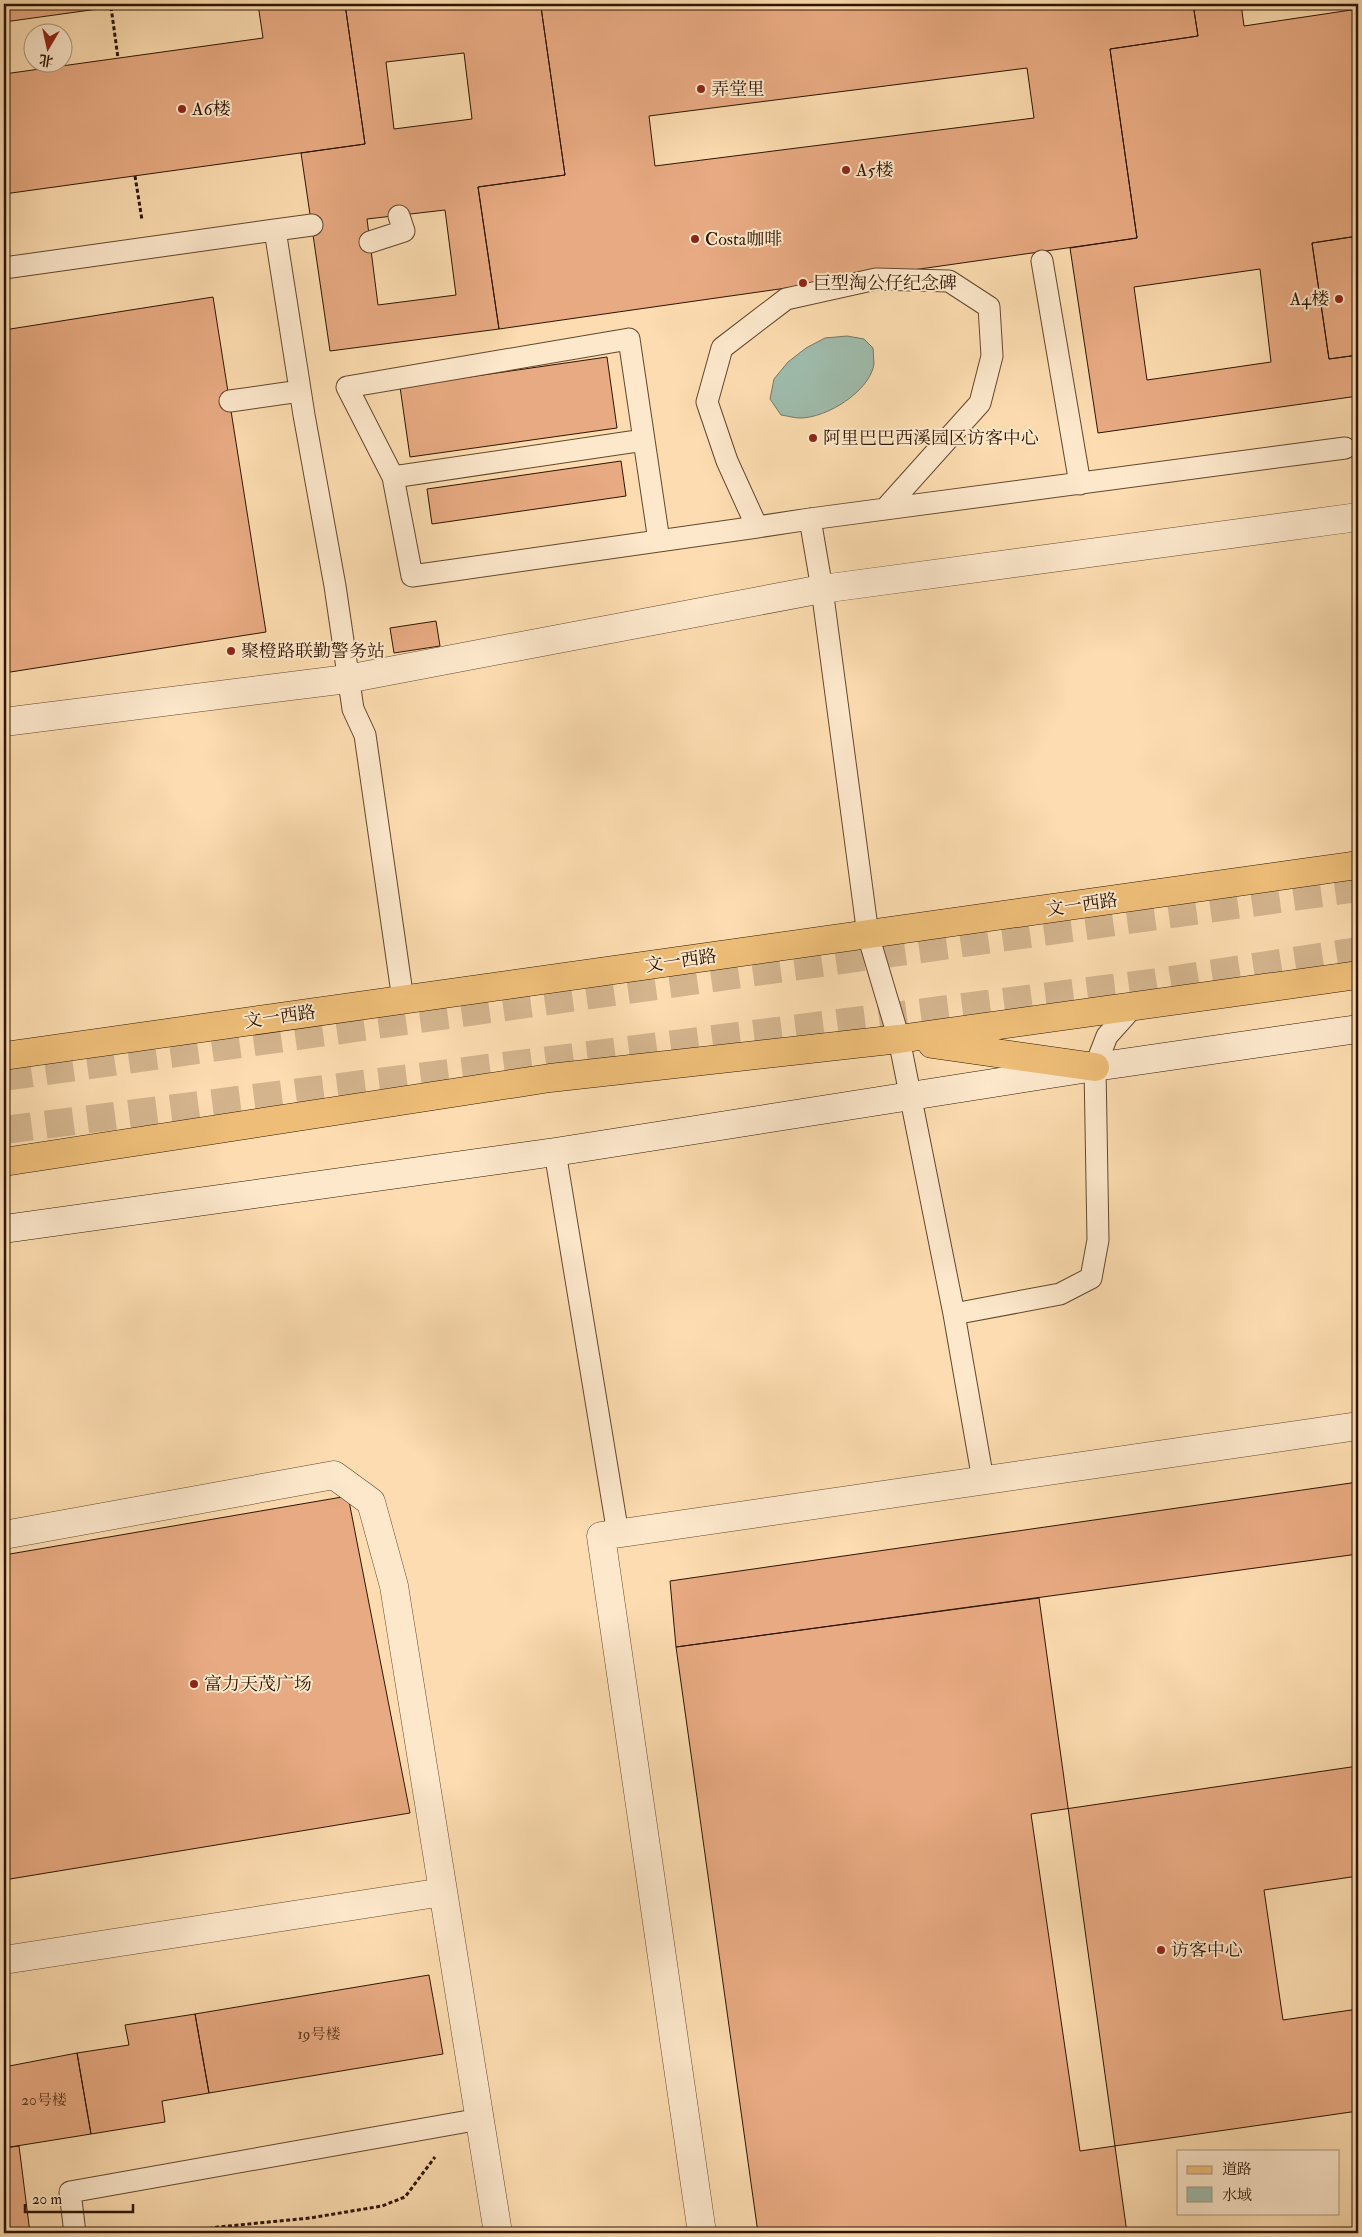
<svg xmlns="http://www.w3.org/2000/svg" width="1362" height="2237" viewBox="0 0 1362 2237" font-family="'IM FELL Double Pica','Noto Serif SC',serif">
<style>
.water{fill:#9fbcac;stroke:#727968}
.building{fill:#e8aa82;stroke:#2e1501;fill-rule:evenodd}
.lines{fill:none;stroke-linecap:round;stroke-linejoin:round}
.highway-tunnel{stroke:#d3b48d;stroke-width:28;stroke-dasharray:28 14;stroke-linecap:butt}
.lane-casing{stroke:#62472d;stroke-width:23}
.street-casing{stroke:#62472d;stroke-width:29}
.secondary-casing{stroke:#2e1501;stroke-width:29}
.primary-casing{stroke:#2e1501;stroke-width:29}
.path{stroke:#2e1501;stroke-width:3;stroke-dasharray:4 2.5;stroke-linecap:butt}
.lane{stroke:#fde8cc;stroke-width:21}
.street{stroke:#fde8cc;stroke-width:28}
.secondary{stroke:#fde8cc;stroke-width:28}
.primary{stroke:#eebe78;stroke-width:28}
.poi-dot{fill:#8f2418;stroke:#fde8cc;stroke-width:2}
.labels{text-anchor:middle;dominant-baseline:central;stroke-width:4;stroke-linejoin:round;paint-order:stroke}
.number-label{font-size:15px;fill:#5c3a21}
.poi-label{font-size:18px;fill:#2e1501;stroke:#fde8cc;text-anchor:start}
.street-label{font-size:18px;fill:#2e1501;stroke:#fde8cc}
</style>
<rect width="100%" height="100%" fill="#fcdcb0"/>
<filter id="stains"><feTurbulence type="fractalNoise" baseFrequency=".004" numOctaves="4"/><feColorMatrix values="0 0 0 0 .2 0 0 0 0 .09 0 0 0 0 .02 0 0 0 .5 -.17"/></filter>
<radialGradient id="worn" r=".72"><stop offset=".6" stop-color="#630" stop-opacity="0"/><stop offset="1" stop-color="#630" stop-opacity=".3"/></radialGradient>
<path class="water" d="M847 336 864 339 873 348C873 353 874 359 874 364 870 391 827 418 800 418 794 418 788 416 781 415L770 399 774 379 788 362 806 348 825 338Z"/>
<path class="building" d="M4 4H134L4 22Z
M258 4H345L365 144 4 194V74L263 38Z
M345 4H565L541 7 565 175 478 187 499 329 330 351 301 153 365 144ZM464 53 472 119 394 129 386 62ZM445 210 456 295 378 305 367 219Z
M565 4H1193L1198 36 1110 49 1137 238 499 329 478 187 565 175 541 7ZM1027 68 1034 118 655 166 649 116Z
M1193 4H1241L1244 26 1358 9V236L1312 243 1329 359 1358 355V396L1098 433 1070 248 1137 238 1110 49 1198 36ZM1260 269 1271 362 1147 380 1134 287Z
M1358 236V355L1329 359 1312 243Z
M213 297 266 632 4 673V330Z
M607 357 617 428 410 457 400 387Z
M621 461 626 496 432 524 427 489Z
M436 621 440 646 394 653 390 628Z
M1358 1482V1554L676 1647 670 1581Z
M348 1496 410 1813 4 1880V1555Z
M1039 1598 1127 2233H758L676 1647Z
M1358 1766V1876L1264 1890 1283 2020 1358 2009V2111L1080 2151 1031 1814Z
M429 1975 443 2054 209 2093 195 2014Z
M195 2014 209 2093 162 2101 165 2122 91 2134 77 2053 129 2045 125 2025Z
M77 2053 91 2134 4 2148V2067Z
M19 2146 30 2233H4V2148Z"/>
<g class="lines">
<path class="highway-tunnel" d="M4 1077 1358 888
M4 1130 1151 983 1358 951"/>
<defs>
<path id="lane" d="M275 230 312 225
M370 242 404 231 399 216
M1042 261 1080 484
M4 268 275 230 304 415 335 586 353 709 365 735 403 1000
M230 401 300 391
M393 477 644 440
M810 519 822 589 868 935 899 1039 954 1314 983 1480
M757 527 727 461 707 402 722 348 786 299 876 279 949 281 989 307 992 356 980 403 885 509
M659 541 629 339 347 387 393 477 412 576 757 527 810 519 1345 448
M555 1152 618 1534
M954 1314 1060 1294 1091 1278 1098 1240 1095 1067 1107 1036 1133 1007
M75 2233 70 2192 480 2119"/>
<path id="street" d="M4 722 347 679 822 589 1358 517
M4 1535 334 1475 371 1502 394 1586 498 2233
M4 1960 443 1892
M702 2233 601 1536 1358 1426"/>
<path id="secondary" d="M4 1229 555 1152 1095 1067 1358 1029"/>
<path id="primary" d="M932 1044 1095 1067
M4 1056 1358 865
M4 1162 550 1078 899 1039 1358 975"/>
</defs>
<use href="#lane" class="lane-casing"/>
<use href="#street" class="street-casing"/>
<use href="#secondary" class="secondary-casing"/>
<use href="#primary" class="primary-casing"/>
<path class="path" d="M111 7 118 58
M135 176 142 220
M183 2233 218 2227 310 2218 382 2206 405 2197 435 2157"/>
<use href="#lane" class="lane"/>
<use href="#street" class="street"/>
<use href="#secondary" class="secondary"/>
<use href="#primary" class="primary"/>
</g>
<g class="poi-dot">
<circle cx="701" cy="89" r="5"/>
<circle cx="182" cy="109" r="5"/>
<circle cx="846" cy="170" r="5"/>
<circle cx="695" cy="239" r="5"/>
<circle cx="803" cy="283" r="5"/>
<circle cx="1339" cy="299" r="5"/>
<circle cx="813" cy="438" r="5"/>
<circle cx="231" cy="651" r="5"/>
<circle cx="194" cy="1684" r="5"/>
<circle cx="1161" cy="1950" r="5"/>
</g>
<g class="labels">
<g class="number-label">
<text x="319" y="2034">19号楼</text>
<text x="44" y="2100">20号楼</text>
</g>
<g class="poi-label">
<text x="711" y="89">弄堂里</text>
<text x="192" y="109">A6楼</text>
<text x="856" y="170">A5楼</text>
<text x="705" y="239">Costa咖啡</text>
<text x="813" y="283">巨型淘公仔纪念碑</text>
<text x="1329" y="299" text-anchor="end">A4楼</text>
<text x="823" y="438">阿里巴巴西溪园区访客中心</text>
<text x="241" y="651">聚橙路联勤警务站</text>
<text x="204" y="1684">富力天茂广场</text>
<text x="1171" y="1950">访客中心</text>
</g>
<g class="street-label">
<text transform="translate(1082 905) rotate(-8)">文一西路</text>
<text transform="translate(681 961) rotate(-8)">文一西路</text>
<text transform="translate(280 1017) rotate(-8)">文一西路</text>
</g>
</g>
<rect width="1362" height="2237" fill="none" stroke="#fcdcb0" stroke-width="20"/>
<rect x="5" y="5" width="1352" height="2227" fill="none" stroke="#2e1501" stroke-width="2.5"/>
<rect x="10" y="10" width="1342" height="2217" fill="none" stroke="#2e1501"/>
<rect x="1177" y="2150" width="162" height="65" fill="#fde8cc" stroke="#aa947b"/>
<rect x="1187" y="2166" width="25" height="8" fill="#eebe78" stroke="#aa947b"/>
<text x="1222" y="2174" font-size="15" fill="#2e1501">道路</text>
<rect x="1187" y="2187" width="25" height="15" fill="#9fbcac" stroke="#aa947b"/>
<text x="1222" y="2200" font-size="15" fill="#2e1501">水域</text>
<g transform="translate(48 48) rotate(189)"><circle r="24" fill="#fde8cc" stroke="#aa947b"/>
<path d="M0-4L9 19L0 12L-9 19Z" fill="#8f2418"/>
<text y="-8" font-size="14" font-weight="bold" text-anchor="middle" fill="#2e1501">北</text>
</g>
<path d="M25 2204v8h108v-8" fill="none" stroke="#2e1501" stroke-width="2.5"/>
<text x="32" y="2204" font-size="15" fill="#2e1501" stroke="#fde8cc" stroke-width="4" paint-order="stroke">20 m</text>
<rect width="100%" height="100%" filter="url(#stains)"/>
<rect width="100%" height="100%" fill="url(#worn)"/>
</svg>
